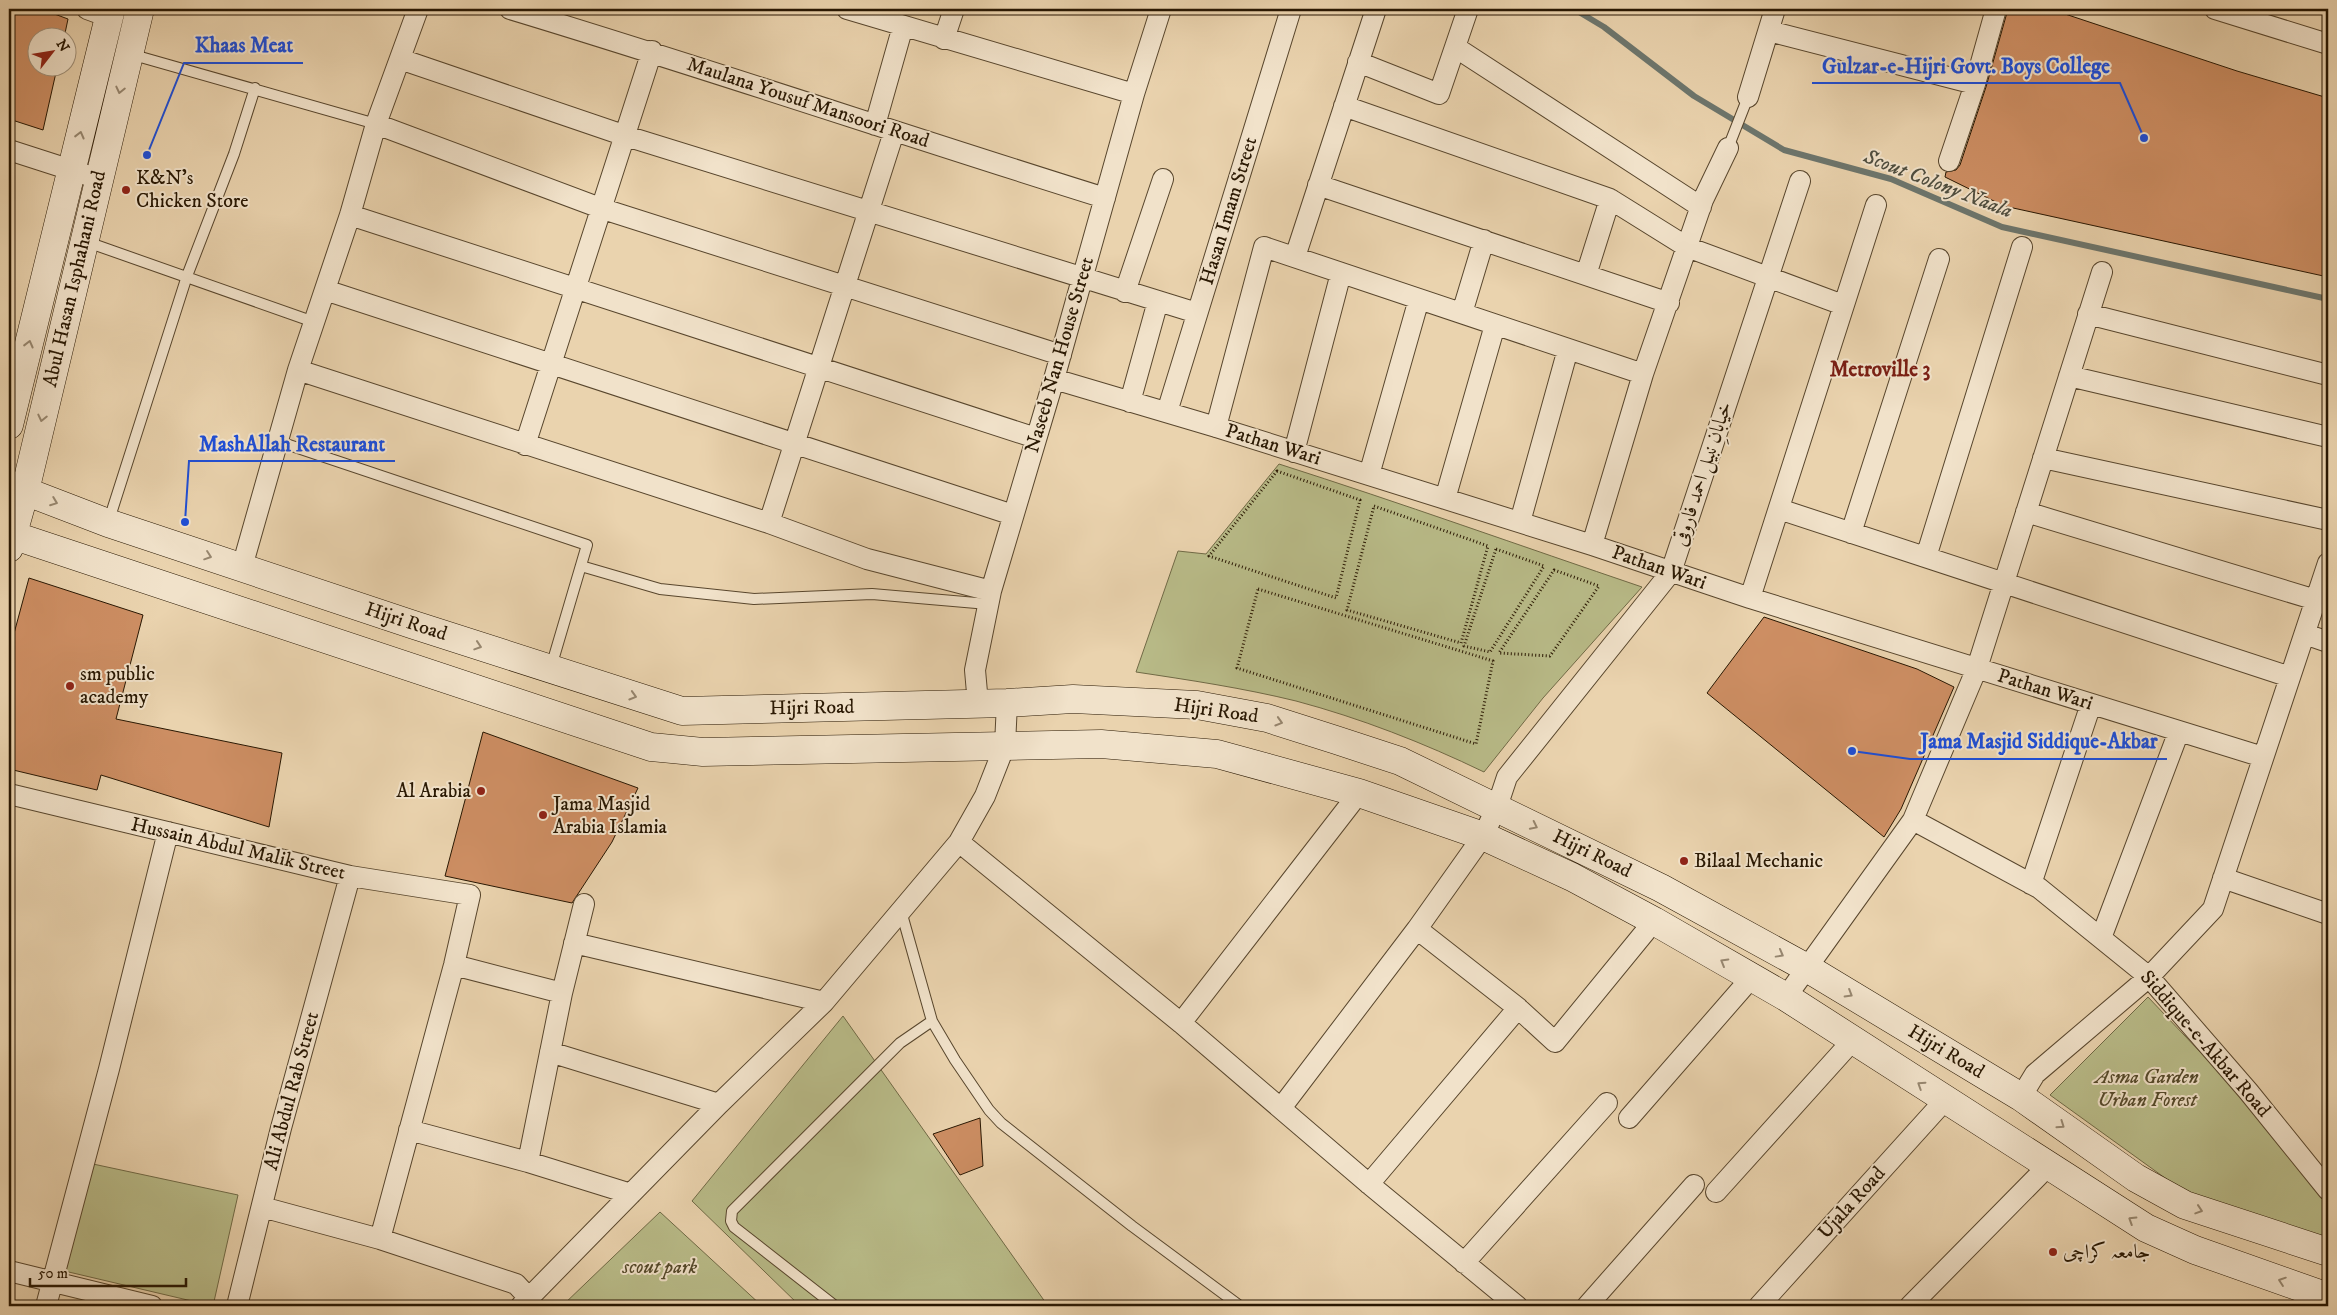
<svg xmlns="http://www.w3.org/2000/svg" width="2337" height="1315" viewBox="0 0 2337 1315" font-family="'IM FELL DW Pica',Amiri,serif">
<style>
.green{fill:#b9bc89;stroke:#706a46}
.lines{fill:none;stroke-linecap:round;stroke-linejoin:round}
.stream{stroke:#6d766d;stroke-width:6}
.building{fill:#cd8e63;stroke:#281702}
.service-casing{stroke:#58462d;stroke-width:12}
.minor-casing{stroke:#58462d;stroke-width:22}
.secondary-casing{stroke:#281702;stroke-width:29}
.path{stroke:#281702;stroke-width:3;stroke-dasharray:1 2.5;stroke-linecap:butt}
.service{stroke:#f1e2ca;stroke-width:10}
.minor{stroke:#f1e2ca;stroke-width:20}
.secondary{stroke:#f1e2ca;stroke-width:28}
.oneway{stroke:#978770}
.poi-dot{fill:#8f2418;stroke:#f1e2ca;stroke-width:2}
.labels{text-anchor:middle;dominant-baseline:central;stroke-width:4;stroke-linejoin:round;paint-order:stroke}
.street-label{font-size:20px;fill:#281702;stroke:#f1e2ca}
.poi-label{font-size:20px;fill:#281702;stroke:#f1e2ca;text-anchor:start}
.park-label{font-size:20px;font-style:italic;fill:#54492a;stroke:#f1e2ca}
.water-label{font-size:21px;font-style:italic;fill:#504f40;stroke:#f1e2ca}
.neighbourhood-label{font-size:21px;font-weight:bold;fill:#7a1f14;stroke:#f1e2ca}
.leader{fill:none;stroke:#1d4ed8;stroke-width:2}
.callout-dot{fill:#1d4ed8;stroke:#f1e2ca;stroke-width:2}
.callout-label{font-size:21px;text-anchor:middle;font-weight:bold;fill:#1d4ed8;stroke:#f1e2ca;stroke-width:4;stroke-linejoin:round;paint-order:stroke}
</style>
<rect width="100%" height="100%" fill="#ead3ae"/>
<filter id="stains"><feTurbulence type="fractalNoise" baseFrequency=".004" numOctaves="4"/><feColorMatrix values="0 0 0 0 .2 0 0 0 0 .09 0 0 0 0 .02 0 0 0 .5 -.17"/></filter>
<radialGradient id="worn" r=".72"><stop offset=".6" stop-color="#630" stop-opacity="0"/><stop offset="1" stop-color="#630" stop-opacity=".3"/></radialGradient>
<path class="green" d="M1279 464C1401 503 1521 546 1642 587L1543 698 1484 772C1424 743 1360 718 1296 701 1243 688 1189 680 1136 672L1178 551 1206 554Z
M2148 997 2220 1073 2328 1199V1238L2190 1196 2050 1095Z
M843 1016 1048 1306H800L692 1201Z
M93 1164 238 1195 213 1306 56 1269Z
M660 1212 762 1306H562Z"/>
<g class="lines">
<path class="stream" d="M1574 9 1604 27 1694 96 1784 150 1891 179 2002 227 2328 299"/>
</g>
<path class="building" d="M9 9H41L68 19 64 38H38V68H57L43 130 9 119Z
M2008 9H2050L2237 71 2328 98V277L2004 206 1945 177 1946 172 1956 170 1960 165 1986 87Z
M29 578 143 615 116 719 282 753 269 827 101 775 97 790 9 769V652Z
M1764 617 1917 669 1954 687 1901 809 1884 837 1707 693Z
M483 732 638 788 612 842 572 903 445 876Z
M980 1118 983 1166 960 1175 933 1134Z"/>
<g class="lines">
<defs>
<path id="service" d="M130 54 376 124
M1728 148 1748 97
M87 242 314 322
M277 441 587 545 551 667
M108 523 187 276 234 154 255 88
M581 566 660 589 754 599 872 594 988 604
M901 911 932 1021 955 1060 989 1110 1001 1123 1132 1226 1240 1306
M835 1306 734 1227 731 1221 732 1211 900 1043 932 1021"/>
<path id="minor" d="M87 9 109 17
M510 9C709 69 906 136 1105 198
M847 9 1134 94
M2215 9 2328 44
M1769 31 1975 84 1996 9
M944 39 954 9
M1455 47 1701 207
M400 59 626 136 1197 313
M1358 62 1439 94 1468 9
M1748 97 1775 9
M1344 106 1610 199 1586 275
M376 124 603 209 1061 355
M875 125 903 26
M9 150 99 179
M1949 161 1975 84
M1318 185 1669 303
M1610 199 1687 247 1843 305
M350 215 1036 438
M1295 257 1376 9
M325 290 1013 515
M1125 292 1163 179
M1462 313 1484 240
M2088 314 2328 375
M298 370 769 523 867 559 991 591
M2069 376 2328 437
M1054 379 1216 427 1592 545 1750 598 2263 757
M1130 402 1158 301
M1167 412 1291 9
M1216 427 1264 247 1643 374
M525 445 652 51
M1294 452 1341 273
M2043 458 2328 520
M1369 475 1419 299
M1445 499 1495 325
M1779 509 2290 677
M2026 512 2316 600
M1520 522 1568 349
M769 523 894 132
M1851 533 1939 259
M1592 545 1643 374 1703 200 1728 148
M1926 557 2022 247
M242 567 298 370 350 215 376 124 418 9
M1750 598 1876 205
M2305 634 2328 642
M978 704 975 670 991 591 1054 379 1134 94 1161 9
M9 794 350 876 470 895 454 965 380 1239
M1913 820 2039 888 2149 977 2248 1091 2328 1190
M959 842 1181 1023 1369 1184 1517 1306
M2223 878 2328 914
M2031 884 2091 704
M1417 929 1518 1008 1555 1042 1654 921
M2101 938 2179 731
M574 943 824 1002
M454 965 562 993
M1786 997 1913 820 1977 668 2102 272
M1181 1023 1359 793
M550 1052 719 1104
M2021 1097 2035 1074 2149 977 2213 909 2328 563
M1281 1108 1417 929 1483 836 1497 807 1507 777 1671 572 1800 181
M1629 1118 1752 977
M409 1130 528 1162 631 1194
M528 1162 562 993 584 904
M1369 1184 1518 1008
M1716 1192 1853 1040
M262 1207 380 1239 516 1284 529 1298
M1464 1263 1607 1103
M9 1271 152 1306
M46 1306 109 1069 168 832
M237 1306 281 1128 350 876
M521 1306 719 1104 824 1002 959 842 985 796 1005 745 1007 703
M1587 1306 1694 1185
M1759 1306 1945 1100
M1910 1306 2047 1167"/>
<path id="secondary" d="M9 425 111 9
M9 485 108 523 414 625 682 711 1007 703 1073 699 1197 705 1267 718 1336 740 1400 761 1661 888 1807 968 2021 1097 2136 1178 2185 1205 2328 1252
M9 534 651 747 703 752 1101 744 1217 754 1359 793 1483 836 1572 877 1654 921 1786 997 2146 1228 2195 1250 2328 1297
M9 548 25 491 140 9"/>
</defs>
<use href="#service" class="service-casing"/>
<use href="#minor" class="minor-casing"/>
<use href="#secondary" class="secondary-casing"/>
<path class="path" d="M1277 471 1360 500 1336 598 1209 556Z
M1374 506 1488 546 1461 643 1347 610Z
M1496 549 1544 566 1490 652 1464 646Z
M1554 570 1599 586 1550 656 1499 653Z
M1258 589 1493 661 1476 744 1237 668Z"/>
<use href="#service" class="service"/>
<use href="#minor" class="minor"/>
<use href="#secondary" class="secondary"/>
</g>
<defs><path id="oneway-chevron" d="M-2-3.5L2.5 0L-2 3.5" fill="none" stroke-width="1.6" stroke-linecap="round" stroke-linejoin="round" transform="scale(1.25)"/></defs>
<g class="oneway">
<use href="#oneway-chevron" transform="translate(120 90) rotate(103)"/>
<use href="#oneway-chevron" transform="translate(80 135) rotate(-76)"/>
<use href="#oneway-chevron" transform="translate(29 344) rotate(-76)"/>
<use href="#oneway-chevron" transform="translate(42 418) rotate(103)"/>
<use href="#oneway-chevron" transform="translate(54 502) rotate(21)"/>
<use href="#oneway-chevron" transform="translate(208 556) rotate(19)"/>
<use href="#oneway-chevron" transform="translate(478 646) rotate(18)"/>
<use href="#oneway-chevron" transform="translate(633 696) rotate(17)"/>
<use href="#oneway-chevron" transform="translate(1279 722) rotate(17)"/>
<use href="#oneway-chevron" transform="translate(1534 826) rotate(26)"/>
<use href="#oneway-chevron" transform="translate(1780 954) rotate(29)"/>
<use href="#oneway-chevron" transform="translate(1724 962) rotate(-150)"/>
<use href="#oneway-chevron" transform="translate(1849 994) rotate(31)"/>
<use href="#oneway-chevron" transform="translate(1921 1085) rotate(-147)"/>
<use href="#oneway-chevron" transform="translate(2061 1125) rotate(35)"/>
<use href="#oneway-chevron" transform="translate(2199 1210) rotate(18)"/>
<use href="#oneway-chevron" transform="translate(2132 1220) rotate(-148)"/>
<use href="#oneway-chevron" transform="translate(2282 1281) rotate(-161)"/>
</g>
<g class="poi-dot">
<circle cx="126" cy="190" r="5"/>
<circle cx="70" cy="686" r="5"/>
<circle cx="481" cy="791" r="5"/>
<circle cx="543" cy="815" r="5"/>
<circle cx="1684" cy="861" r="5"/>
<circle cx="2053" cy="1252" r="5"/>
</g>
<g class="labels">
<g class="street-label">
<text transform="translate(808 103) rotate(18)">Maulana Yousuf Mansoori Road</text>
<text transform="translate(1229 211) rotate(-73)">Hasan Imam Street</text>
<text transform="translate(75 279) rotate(-77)">Abul Hasan Isphahani Road</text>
<text transform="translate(1060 355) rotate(-74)">Naseeb Nan House Street</text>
<text transform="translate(1273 445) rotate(17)">Pathan Wari</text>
<text transform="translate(1703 474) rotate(-72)">خیابانِ نبیل احمد فاروقی</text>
<text transform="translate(1659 568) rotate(19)">Pathan Wari</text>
<text transform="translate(406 622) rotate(18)">Hijri Road</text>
<text transform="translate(2045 690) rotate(17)">Pathan Wari</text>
<text transform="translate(812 708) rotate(-1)">Hijri Road</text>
<text transform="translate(1216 711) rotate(8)">Hijri Road</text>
<text transform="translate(238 849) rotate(13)">Hussain Abdul Malik Street</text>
<text transform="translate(1592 854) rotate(26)">Hijri Road</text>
<text transform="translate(2205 1044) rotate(49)">Siddique-e-Akbar Road</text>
<text transform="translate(1946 1052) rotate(31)">Hijri Road</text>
<text transform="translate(292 1091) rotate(-75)">Ali Abdul Rab Street</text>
<text transform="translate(1852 1203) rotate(-48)">Ujala Road</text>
</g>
<g class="poi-label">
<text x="136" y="178">K&amp;N's<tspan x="136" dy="23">Chicken Store</tspan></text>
<text x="80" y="674">sm public<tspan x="80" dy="23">academy</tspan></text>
<text x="471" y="791" text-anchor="end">Al Arabia</text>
<text x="553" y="804">Jama Masjid<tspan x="553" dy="23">Arabia Islamia</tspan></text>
<text x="1694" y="861">Bilaal Mechanic</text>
<text x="2063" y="1252">جامعہ کراچی</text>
</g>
<g class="park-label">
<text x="2147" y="1077">Asma Garden<tspan x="2147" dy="23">Urban Forest</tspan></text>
<text x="660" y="1267">scout park</text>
</g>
<g class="water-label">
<text transform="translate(1938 184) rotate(21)">Scout Colony Naala</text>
</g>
<g class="neighbourhood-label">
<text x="1880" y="370">Metroville 3</text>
</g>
</g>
<path class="leader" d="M147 155L184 63H303M2144 138L2120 83H1812M185 522L189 461H395M1852 751L1910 759H2167"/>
<g class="callout-dot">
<circle cx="147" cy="155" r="5"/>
<circle cx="2144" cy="138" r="5"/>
<circle cx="185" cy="522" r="5"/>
<circle cx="1852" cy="751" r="5"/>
</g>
<g class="callout-label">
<text x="244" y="52">Khaas Meat</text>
<text x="1966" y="73">Gulzar-e-Hijri Govt. Boys College</text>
<text x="292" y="451">MashAllah Restaurant</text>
<text x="2039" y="748">Jama Masjid Siddique-Akbar</text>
</g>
<rect width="2337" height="1315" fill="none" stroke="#ead3ae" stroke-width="30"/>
<rect x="10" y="10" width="2317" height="1295" fill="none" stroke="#281702" stroke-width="2.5"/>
<rect x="15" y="15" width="2307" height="1285" fill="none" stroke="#281702"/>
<g transform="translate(52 52) rotate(59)"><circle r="24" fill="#f1e2ca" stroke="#a1917a"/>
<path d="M0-4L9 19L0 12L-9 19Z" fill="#8f2418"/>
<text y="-8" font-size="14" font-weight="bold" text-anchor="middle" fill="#281702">N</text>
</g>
<path d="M30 1278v8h156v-8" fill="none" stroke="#281702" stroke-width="2.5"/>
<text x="38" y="1278" font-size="15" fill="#281702" stroke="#f1e2ca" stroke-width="4" paint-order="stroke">50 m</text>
<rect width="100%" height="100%" filter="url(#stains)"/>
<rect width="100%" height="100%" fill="url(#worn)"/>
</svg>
